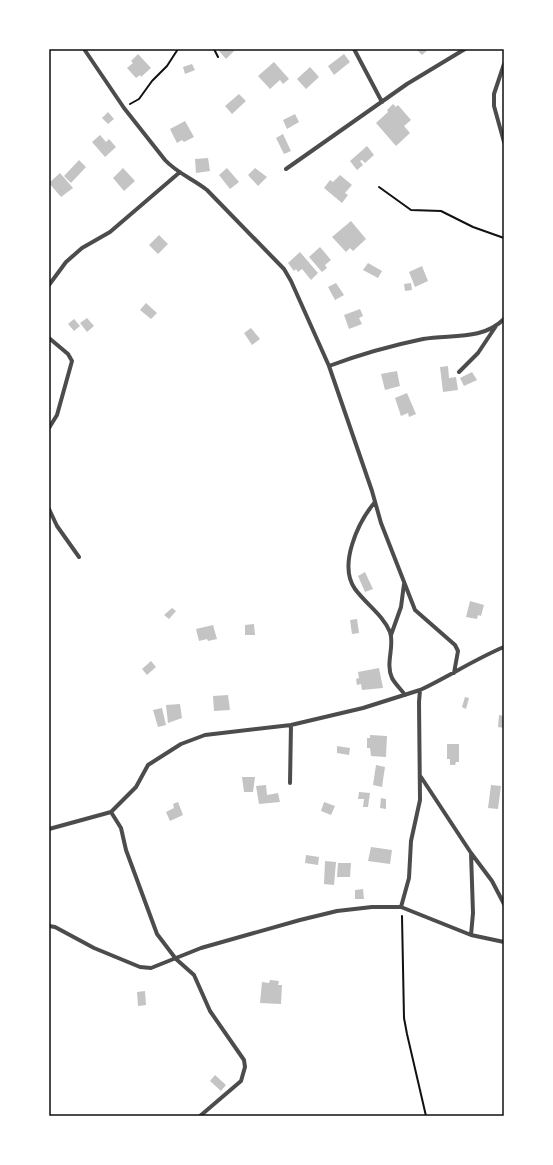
<svg xmlns="http://www.w3.org/2000/svg" width="553" height="1165" viewBox="0 0 553 1165" font-family="Manrope,sans-serif">
<style>
.building{fill:#c4c4c4}
.lines{fill:none;stroke-linecap:round;stroke-linejoin:round}
.path{stroke:#111;stroke-width:2}
.minor{stroke:#4c4c4c;stroke-width:4}
.neatline{fill:none;stroke:#111;stroke-width:1.5}
</style>
<rect width="100%" height="100%" fill="#fff"/>
<path class="building" d="M221 49H236L226 59 219 51Z
M416 49H429L422 55Z
M138 54 151 68 141 77 140 75 136 78 127 68 133 63 131 61Z
M344 54 350 62 334 75 328 66Z
M274 62 289 79 283 84 280 80 270 89 258 76Z
M192 64 195 70 185 74 183 67Z
M310 67 319 77 306 89 297 79Z
M239 94 246 101 232 114 225 106Z
M393 104 396 107 398 105 411 120 404 126 410 133 396 146 376 123 388 112 387 110Z
M108 112 114 119 108 124 102 118Z
M295 114 299 122 287 129 283 120Z
M185 121 194 137 184 142 182 140 177 143 170 129Z
M283 134 291 151 284 154 276 138Z
M100 135 106 142 109 139 116 147 105 157 92 142Z
M367 146 374 155 365 163 362 160 360 161 363 165 357 170 350 161Z
M208 158 210 171 196 173 195 159Z
M79 160 86 167 71 183 64 176Z
M123 168 135 181 124 191 113 178Z
M227 168 239 182 230 189 219 175Z
M255 168 267 177 258 186 248 175Z
M60 173 73 188 61 197 49 183Z
M340 175 352 185 345 193 348 195 342 203 324 188 330 180 333 182Z
M351 221 366 239 353 251 350 248 346 252 332 237Z
M159 235 168 244 158 254 149 245Z
M320 247 331 260 325 265 327 268 322 272 309 257Z
M300 252 318 273 311 280 302 269 298 272 296 269 294 271 288 263Z
M368 263 382 271 378 278 363 270Z
M422 266 428 281 415 287 409 272Z
M336 283 344 295 335 300 328 287Z
M411 283 412 290 405 291 404 284Z
M146 303 157 313 151 319 140 310Z
M360 309 363 316 359 318 362 324 349 329 344 315Z
M87 318 94 326 87 332 80 323Z
M74 319 80 326 74 331 68 324Z
M251 328 260 339 252 345 244 333Z
M448 366 449 378 456 377 458 390 443 392 440 367Z
M397 371 400 386 385 390 381 374Z
M472 372 477 380 464 386 460 378Z
M407 393 416 414 409 417 408 413 401 416 395 398Z
M365 572 373 589 365 592 358 576Z
M470 601 484 605 481 616 478 615 477 619 466 617Z
M172 608 176 611 169 619 164 615Z
M357 619 359 633 352 634 350 620Z
M254 624 255 635H245V625Z
M213 625 217 639 208 641 207 639 199 641 196 629Z
M151 661 156 667 147 675 142 669Z
M379 668 383 688 362 690 361 684 357 685 356 679 359 678 358 672Z
M228 695 230 710 214 711 213 696Z
M465 697 469 698 466 709 462 707Z
M180 704 182 718 168 723 166 705Z
M162 708 166 725 158 727 153 710Z
M499 715 504 716V728L498 727Z
M370 735 387 736 386 757 371 756 370 748H367V738H370Z
M447 744H459V762H456L455 765H450V759H447Z
M337 746 350 748 349 755 337 753Z
M376 765 385 767 382 787 373 785Z
M242 777H255L253 792H244Z
M266 785 267 795 278 793 280 802 259 804 256 786Z
M491 785 501 786 498 809 488 808Z
M359 792 370 793 368 807H363L364 799H358Z
M381 798 386 799V809L380 808Z
M178 802 183 815 170 821 166 812 174 808 173 804Z
M324 802 335 806 331 815 321 811Z
M371 847 392 850 390 864 368 861Z
M306 855 319 857 318 865 305 863Z
M325 861 336 862 334 885 324 884Z
M338 863H351L350 877H337Z
M363 889 364 899H355V890Z
M270 980 279 981 278 985H282L281 1004 260 1003 262 982 269 983Z
M145 991 146 1005 138 1006 137 992Z
M215 1075 226 1085 221 1091 210 1081Z"/>
<g class="lines">
<path class="path" d="M214 49 218 57
M130 104 139 99 152 81 167 66 178 49
M379 187 411 210 441 211 473 227 504 238
M402 916 404 1018 407 1034 426 1116"/>
<path class="minor" d="M84 49 124 108 165 160C177 173 193 179 207 190L284 269 291 281 329 366 372 491 381 523 415 610 455 645 458 651 454 673
M354 49 382 102
M504 64 494 94V106L504 142
M286 169 407 84 465 49
M49 285 66 262 82 248 110 232 180 172
M49 338 68 354 72 361 57 415 49 428
M329 366C361 354 389 346 423 339 450 334 482 341 504 319
M459 372 478 353 496 326
M375 502C358 522 338 565 355 589 366 604 383 615 390 632 395 646 385 663 392 678 395 684 401 689 405 695
M49 509 57 526 79 557
M391 635 401 607 404 584
M421 777 471 853 492 881 504 904
M290 783 291 725
M111 812 121 828 126 850 157 934 176 959 194 975 210 1011 244 1060 245 1067 241 1081 200 1116
M49 829 111 812 136 787 148 765 181 744 205 735 291 725 363 708 420 690
M471 853 473 913 471 935
M401 907 409 878 411 841 420 800 419 702 420 690C448 677 475 659 504 647
M49 926 55 927 94 948 140 967 151 968 201 948 300 920 337 911 372 907H401L471 935 504 942"/>
</g>
<rect width="553" height="1165" fill="none" stroke="#ffffff" stroke-width="100"/>
<rect x="50" y="50" width="453" height="1065" class="neatline"/>
</svg>
